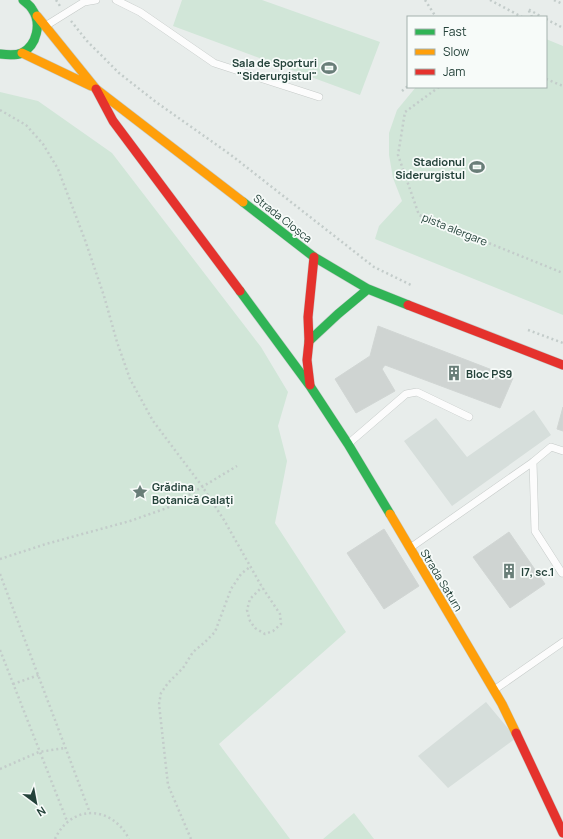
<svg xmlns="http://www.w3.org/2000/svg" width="563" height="839" viewBox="0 0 563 839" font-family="Manrope,sans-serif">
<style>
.built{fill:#d6dedb}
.green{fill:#d1e6d8}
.building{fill:#cfd4d2;stroke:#d1d6d4}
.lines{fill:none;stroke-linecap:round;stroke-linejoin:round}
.lane-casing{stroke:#c5cac8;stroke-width:8}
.fast-casing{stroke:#c3cbc8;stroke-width:10}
.slow-casing{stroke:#c3cbc8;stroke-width:10}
.jam-casing{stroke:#c3cbc8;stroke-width:10}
.path{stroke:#c3ccca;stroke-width:2.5;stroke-dasharray:2 3;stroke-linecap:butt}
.lane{stroke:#fcfcfc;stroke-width:7}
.fast{stroke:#30b455;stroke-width:9}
.slow{stroke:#ff9f0a;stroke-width:9}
.jam{stroke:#e5322d;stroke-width:9}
.labels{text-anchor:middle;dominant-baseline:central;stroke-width:3.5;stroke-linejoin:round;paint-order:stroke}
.poi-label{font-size:11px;font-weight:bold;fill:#24423a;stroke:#f7fbf9;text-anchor:start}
.street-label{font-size:11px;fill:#24423a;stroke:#f7fbf9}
</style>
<rect width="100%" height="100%" fill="#e8edeb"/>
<path class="built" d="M534 410 551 435 452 506 404 441 436 418 467 457Z
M486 702 516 738 448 788 418 756Z"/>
<path class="green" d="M182 0H262L380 42 360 95 173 26Z
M546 39 563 46V315L375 239 379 226 402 201 393 178 389 155V133L397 110 416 87H546Z
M0 92 38 101 112 153 261 347 288 392 278 426 287 461 275 523 346 632 219 744 290 839H0Z
M354 813 374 839H323Z"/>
<path class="building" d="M378 326 513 378 500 408 385 365 382 369 395 391 356 413 335 379 370 356Z
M563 407V431L557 429Z
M384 529 419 586 384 609 347 553Z
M509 532 545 584 510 608 473 557Z"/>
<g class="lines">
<defs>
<path id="lane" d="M116 0 140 12 214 63 319 97
M47 25 84 2 96 0
M348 444 406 394 417 392 469 417
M533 462 535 531 562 573
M410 548 533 462 551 447 563 451
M494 690 563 642"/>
<path id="fast" d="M0 54C7 55 15 56 22 53 37 45 42 23 32 9 30 5 26 3 23 0
M243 202 314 257 368 289 408 305
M240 291 310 386 348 444 390 514
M309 341 338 314 368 289"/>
<path id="slow" d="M37 16 96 89 243 202
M22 53 91 86
M390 514 502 704 516 733"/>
<path id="jam" d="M96 89 113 121 240 291
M408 305 563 365
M310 385 307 360 309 341 308 317 314 257
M516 733 563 833"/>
</defs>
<use href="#lane" class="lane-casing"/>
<use href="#fast" class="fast-casing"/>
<use href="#slow" class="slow-casing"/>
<use href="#jam" class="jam-casing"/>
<path class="path" d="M56 0 60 6
M425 0 436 17
M490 0 522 17
M554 0 563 4
M532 17 528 9 542 17
M546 19 563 28
M71 21 87 41 119 73 156 102 231 155 374 267 411 285
M546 79 563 86
M439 87 405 112 398 155 419 215 563 273
M402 91 408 86
M0 110 26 125 43 144 58 169 85 240 104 296 117 342 130 379 153 421 202 486 224 520 262 587 280 614 281 624 273 631 265 634 255 628 250 621 247 610 250 599 262 587
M528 330 563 343
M0 559 46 544 130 521 167 508 237 466
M0 574 90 813
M0 650 67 821
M13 684 39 675
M0 769 39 752 65 748
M55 839C71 804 112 805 129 839
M191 839 168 785 159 704 161 693 168 683 183 668 193 652 205 642 215 632 231 589 241 574 251 566"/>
<use href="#lane" class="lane"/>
<use href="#fast" class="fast"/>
<use href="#slow" class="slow"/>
<use href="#jam" class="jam"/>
</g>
<defs>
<symbol id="stadium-bare" viewBox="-9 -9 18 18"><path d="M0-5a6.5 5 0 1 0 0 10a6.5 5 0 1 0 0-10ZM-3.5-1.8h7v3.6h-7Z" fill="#697e78" stroke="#f7fbf9" stroke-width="2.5" paint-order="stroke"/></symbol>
<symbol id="building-bare" viewBox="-9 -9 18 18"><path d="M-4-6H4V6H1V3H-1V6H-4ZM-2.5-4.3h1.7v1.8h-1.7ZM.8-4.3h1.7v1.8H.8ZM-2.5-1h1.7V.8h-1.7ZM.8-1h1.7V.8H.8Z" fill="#697e78" stroke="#f7fbf9" stroke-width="2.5" paint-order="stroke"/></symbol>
<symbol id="sight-bare" viewBox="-9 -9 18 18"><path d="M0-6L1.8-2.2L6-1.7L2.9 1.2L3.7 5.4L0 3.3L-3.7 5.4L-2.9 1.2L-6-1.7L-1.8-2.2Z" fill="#697e78" stroke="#f7fbf9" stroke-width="2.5" paint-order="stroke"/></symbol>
</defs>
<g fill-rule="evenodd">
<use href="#stadium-bare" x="318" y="57" width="22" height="22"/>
<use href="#stadium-bare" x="466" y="156" width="22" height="22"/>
<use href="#building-bare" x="443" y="362" width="22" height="22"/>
<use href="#sight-bare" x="129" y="481" width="22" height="22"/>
<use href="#building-bare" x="498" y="560" width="22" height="22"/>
</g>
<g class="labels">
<g class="poi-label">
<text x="317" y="62" text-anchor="end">Sala de Sporturi<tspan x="317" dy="13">"Siderurgistul"</tspan></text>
<text x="465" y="161" text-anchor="end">Stadionul<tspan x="465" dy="13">Siderurgistul</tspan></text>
<text x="466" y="373">Bloc PS9</text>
<text x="152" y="486">Grădina<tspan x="152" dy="13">Botanică Galați</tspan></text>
<text x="521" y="571">I7, sc.1</text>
</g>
<g class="street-label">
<text transform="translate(283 218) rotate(38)">Strada Cloșca</text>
<text transform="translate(455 229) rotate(22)">pista alergare</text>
<text transform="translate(442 580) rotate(59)">Strada Saturn</text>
</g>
</g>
<rect x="407" y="16" width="140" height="72" fill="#f7fbf9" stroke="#a3b1ad"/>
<rect x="415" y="29" width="20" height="6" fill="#30b455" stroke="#a3b1ad"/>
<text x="443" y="36" font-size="12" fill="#24423a">Fast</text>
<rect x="415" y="49" width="20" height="6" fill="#ff9f0a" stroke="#a3b1ad"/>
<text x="443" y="56" font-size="12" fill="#24423a">Slow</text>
<rect x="415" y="69" width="20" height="6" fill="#e5322d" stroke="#a3b1ad"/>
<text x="443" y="76" font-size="12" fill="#24423a">Jam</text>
<g transform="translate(36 803) rotate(148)" stroke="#f7fbf9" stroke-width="3" paint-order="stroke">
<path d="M0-3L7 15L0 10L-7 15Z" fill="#24423a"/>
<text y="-6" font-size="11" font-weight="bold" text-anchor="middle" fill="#24423a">N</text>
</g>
</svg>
